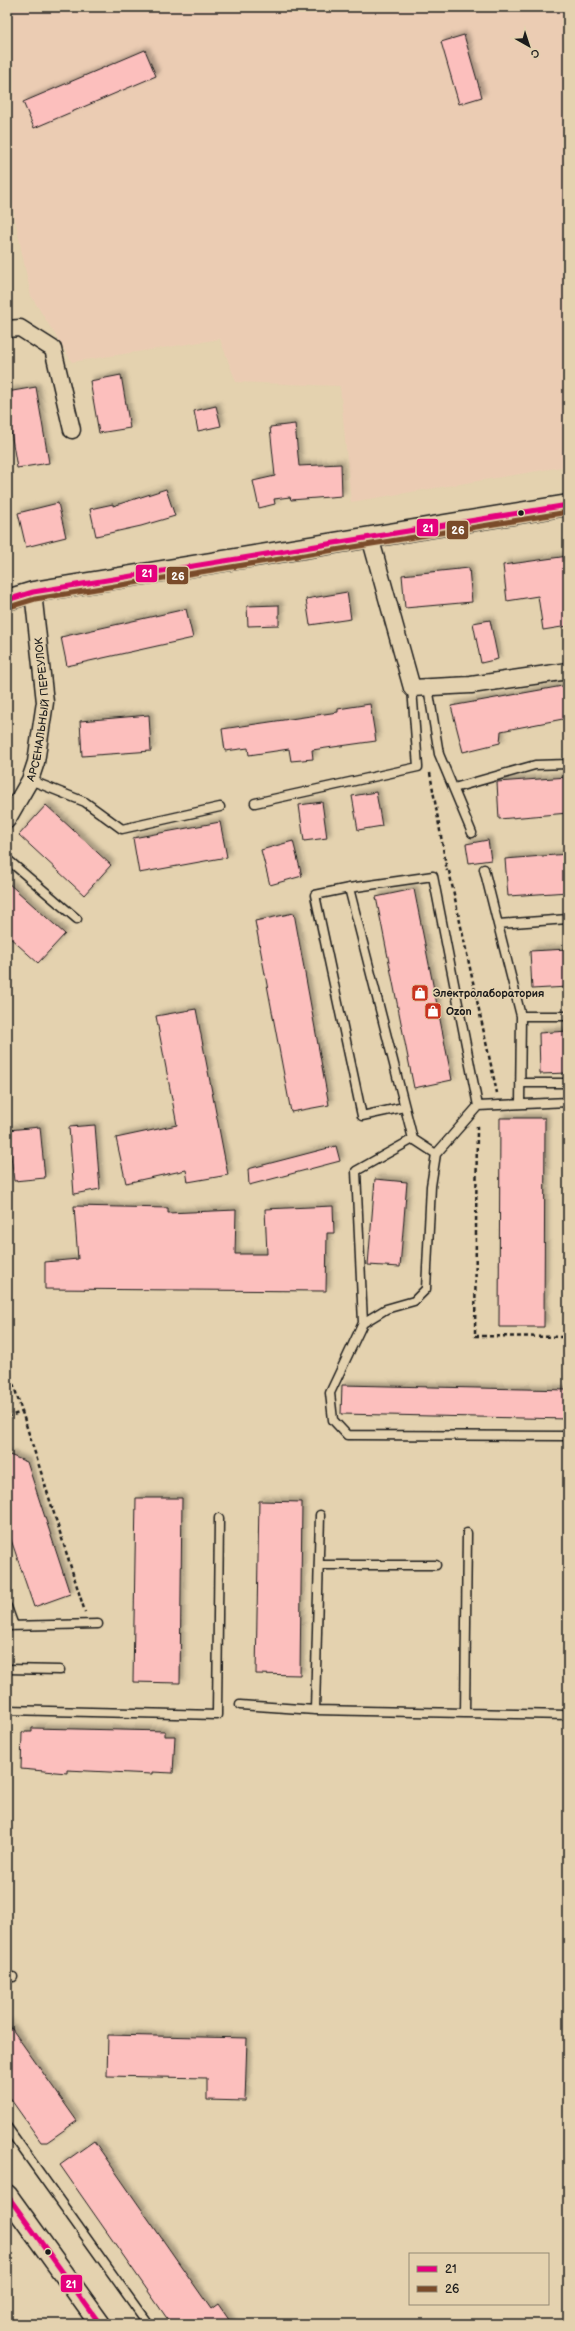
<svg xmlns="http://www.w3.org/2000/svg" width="575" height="2331" viewBox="0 0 575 2331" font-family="'Balsamiq Sans',sans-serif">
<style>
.built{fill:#ebccb3}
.building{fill:#fcbfbd;stroke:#1c1c1c;filter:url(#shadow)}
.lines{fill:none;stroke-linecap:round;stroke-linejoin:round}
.service-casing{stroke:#1c1c1c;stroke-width:11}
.minor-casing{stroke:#1c1c1c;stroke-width:19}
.tertiary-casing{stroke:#1c1c1c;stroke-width:23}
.path{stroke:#1c1c1c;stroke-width:2.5;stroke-dasharray:4 3;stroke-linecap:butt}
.service{stroke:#e4d2af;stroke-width:8}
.minor{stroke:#e4d2af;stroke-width:16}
.tertiary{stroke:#e4d2af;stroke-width:20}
.bus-1-casing{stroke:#e4d2af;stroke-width:8}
.bus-2-casing{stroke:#e4d2af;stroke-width:8}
.bus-1{stroke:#e5007d;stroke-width:5}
.bus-2{stroke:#7a4b2a;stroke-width:5}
.bus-dot{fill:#1c1c1c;stroke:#e4d2af;stroke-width:1.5}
.labels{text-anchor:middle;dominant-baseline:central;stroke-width:3.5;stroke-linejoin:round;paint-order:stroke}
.street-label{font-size:11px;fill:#1c1c1c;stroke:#e4d2af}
.poi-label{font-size:11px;font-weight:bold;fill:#1c1c1c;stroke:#e4d2af;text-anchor:start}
.line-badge{stroke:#e4d2af;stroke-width:1.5}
.badge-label{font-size:11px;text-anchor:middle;font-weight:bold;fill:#fff}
</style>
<defs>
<filter id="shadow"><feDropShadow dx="3.5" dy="-3.5" stdDeviation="2" flood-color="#0004"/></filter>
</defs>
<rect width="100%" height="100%" fill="#e4d2af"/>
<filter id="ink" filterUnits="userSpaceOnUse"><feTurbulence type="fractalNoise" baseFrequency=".025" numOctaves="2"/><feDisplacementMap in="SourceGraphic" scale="8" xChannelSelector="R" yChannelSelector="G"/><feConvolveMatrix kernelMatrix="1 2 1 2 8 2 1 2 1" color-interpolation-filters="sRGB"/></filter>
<g filter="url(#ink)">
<path class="built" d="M7 7H568V466L351 502 340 386 236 382 220 339 72 362 31 296 7 181Z"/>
<path class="building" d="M464 35 482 97 459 104 441 42Z
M145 50 156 76 34 128 23 102Z
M121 375 130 428 99 433 90 381Z
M36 387 49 463 17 468 7 408V392Z
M216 406 221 426 198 431 194 411Z
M295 424 299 466 341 464 342 496 291 500 290 497 274 499 275 504 259 508 253 481 275 476 270 427Z
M166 489 175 516 141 526 96 536 90 509 113 504V506Z
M58 503 66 537 26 547 18 513Z
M568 556V626L543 630 538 596 507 601 503 565Z
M469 568 472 602 405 608 402 575Z
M347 592 351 619 310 625 306 599Z
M279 605V625L248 626 247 606Z
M186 609 193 638 67 666 61 637Z
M490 620 498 659 481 663 473 623Z
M568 685V718L501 731 500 743 463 752 451 706Z
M370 704 376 741 312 750 313 759 291 761 289 749 249 755 248 748 225 751 222 729 338 712V709Z
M149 715 151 751 82 756 80 721Z
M568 777V813L499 819 497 782Z
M376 792 382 826 358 830 352 796Z
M322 802 327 838 304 841 299 805Z
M46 805 111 865 84 895 19 835Z
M220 822 227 857 139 873 133 838Z
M488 840 491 860 469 863 466 844Z
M293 841 302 876 270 885 261 850Z
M568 854V892L508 896 505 859Z
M7 882 65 934 38 963 7 935Z
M414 889 452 1080 414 1088 376 897Z
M294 913 329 1105 291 1112 255 921Z
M568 949V987L532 989 530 951Z
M196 1009 228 1175 188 1182 186 1170 126 1183 116 1138 177 1125 156 1016Z
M568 1031V1073L540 1074 539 1033Z
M500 1118H545L544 1327H499Z
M95 1125 100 1189 74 1194 69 1127Z
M40 1127 45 1178 14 1181 8 1130Z
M336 1146 340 1161 249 1185 248 1169Z
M375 1179 407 1182 400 1267 368 1265Z
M74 1206 168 1208V1213L236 1210 235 1254H267L265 1209 333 1206 334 1233H327L326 1291 45 1289V1262L78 1259Z
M342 1385 568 1390V1419L341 1414Z
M7 1454 27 1462 70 1594 34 1607 7 1528Z
M136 1498H182L180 1683 133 1682Z
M259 1501 302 1502 300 1675 256 1674Z
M32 1728 165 1731V1736H175L173 1773 152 1772V1774L67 1770V1773L21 1769 22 1732H32Z
M7 2022 77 2121 47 2142H41L7 2094Z
M108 2035 247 2038 245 2101 207 2100V2078L107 2076Z
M94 2141 211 2309 218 2304 232 2324H171L60 2165Z"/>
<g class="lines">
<defs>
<path id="service" d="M428 687 439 754 472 833
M30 780 85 802 122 829 220 807
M454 788 535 765 568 764
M255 803 418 767 412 688
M7 859 77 919
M484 869 521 1016
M349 888 315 895 362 1116 404 1107
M498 924 568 919
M520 1083H568
M520 1104 521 1016H568
M413 1139 349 888 433 876 478 1106
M436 1154 431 1186 426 1289 414 1301 386 1309 363 1323 330 1393 333 1420 347 1435 568 1436
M363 1323 356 1171 413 1139 436 1154 478 1106 568 1102
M319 1565H436
M7 1607 14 1626
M7 1626 98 1624
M7 1669 60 1670
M240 1705 315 1710 568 1715
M7 1710 217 1715 219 1518
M315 1710 320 1515
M465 1713 467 1533
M7 1977H13
M7 2127 148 2324"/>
<g id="minor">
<path d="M7 329 20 328 53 349 72 430"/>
<path d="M370 537 412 688 471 685 568 671"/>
<path id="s1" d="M7 820 30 780 36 762 45 702 33 592"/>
</g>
<path id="tertiary" d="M7 600 33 592 568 505
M7 2195 100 2324"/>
</defs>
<use href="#service" class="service-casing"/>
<use href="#minor" class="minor-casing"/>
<use href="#tertiary" class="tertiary-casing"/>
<path class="path" d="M430 773 447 871
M449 871 497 1093
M477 1126 475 1336 568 1337
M7 1364 85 1612
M7 1417 22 1412"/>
<use href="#service" class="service"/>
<use href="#minor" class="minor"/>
<use href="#tertiary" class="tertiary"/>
<defs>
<path id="bus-1" d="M7 600 33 592 568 505
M7 2195 100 2324"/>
<path id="bus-2" d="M9 607 35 599 568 512"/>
</defs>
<use href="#bus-1" class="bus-1-casing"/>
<use href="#bus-2" class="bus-2-casing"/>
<use href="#bus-1" class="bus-1"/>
<use href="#bus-2" class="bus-2"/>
</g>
</g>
<defs>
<symbol id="shop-square" viewBox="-11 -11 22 22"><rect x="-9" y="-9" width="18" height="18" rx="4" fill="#c8321e" stroke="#e4d2af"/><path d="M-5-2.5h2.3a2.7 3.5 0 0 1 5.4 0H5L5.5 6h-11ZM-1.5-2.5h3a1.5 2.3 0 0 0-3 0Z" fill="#fff"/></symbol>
</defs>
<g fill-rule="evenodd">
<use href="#shop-square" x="410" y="983" width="20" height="20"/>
<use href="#shop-square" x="423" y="1001" width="20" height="20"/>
</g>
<g class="bus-dot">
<circle cx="521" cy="513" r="3.5"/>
<circle cx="48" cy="2252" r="3.5"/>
</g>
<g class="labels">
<g class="street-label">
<text stroke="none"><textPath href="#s1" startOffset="118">АРСЕНАЛЬНЫЙ ПЕРЕУЛОК</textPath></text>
</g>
<g class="poi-label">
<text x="433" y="993">Электролаборатория</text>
<text x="446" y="1011">Ozon</text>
</g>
</g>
<g class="line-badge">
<rect x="416" y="518" width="23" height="19" rx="4" fill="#e5007d"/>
<rect x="446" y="520" width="23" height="20" rx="4" fill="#7a4b2a"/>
<rect x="135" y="564" width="23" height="19" rx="4" fill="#e5007d"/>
<rect x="166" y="566" width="23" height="19" rx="4" fill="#7a4b2a"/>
<rect x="60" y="2274" width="23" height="19" rx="4" fill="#e5007d"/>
</g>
<g class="badge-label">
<text x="428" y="532">21</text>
<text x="458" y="534">26</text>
<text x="147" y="577">21</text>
<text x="178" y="580">26</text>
<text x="71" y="2288">21</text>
</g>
<rect width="575" height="2331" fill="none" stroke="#e4d2af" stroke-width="24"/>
<rect x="12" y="12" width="551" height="2307" fill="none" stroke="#1c1c1c" stroke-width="1.5" filter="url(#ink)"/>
<rect x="409" y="2253" width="140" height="52" fill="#e4d2af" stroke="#948974"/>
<rect x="417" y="2266" width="20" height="6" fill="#e5007d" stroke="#948974"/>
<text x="445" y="2273" font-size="12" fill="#1c1c1c">21</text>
<rect x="417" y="2286" width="20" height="6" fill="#7a4b2a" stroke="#948974"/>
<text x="445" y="2293" font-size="12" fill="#1c1c1c">26</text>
<g transform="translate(529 46) rotate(141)" stroke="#e4d2af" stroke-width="3" paint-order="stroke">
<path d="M0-3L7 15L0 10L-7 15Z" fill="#1c1c1c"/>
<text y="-6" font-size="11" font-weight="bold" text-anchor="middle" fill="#1c1c1c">С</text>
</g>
</svg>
